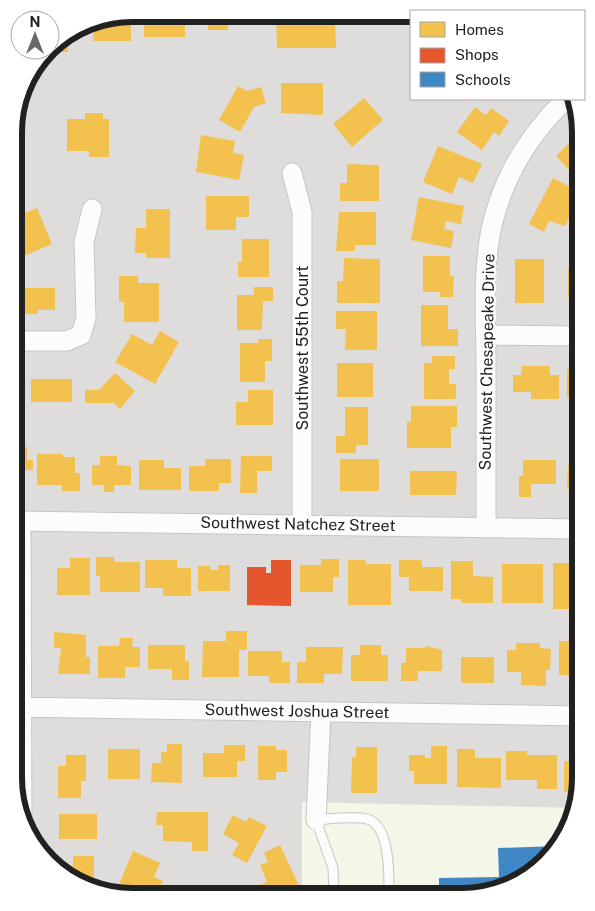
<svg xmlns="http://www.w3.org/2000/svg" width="595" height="911" viewBox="0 0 595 911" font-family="'Public Sans',sans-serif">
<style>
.residential{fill:#dedddb}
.education{fill:#f4f6e7}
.homes{fill:#f2c14e}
.shops{fill:#e4572e}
.schools{fill:#3f88c5}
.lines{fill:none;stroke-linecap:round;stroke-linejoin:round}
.lane-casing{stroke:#c6c6c4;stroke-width:11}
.street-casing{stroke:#c6c6c4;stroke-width:21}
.lane{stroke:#fdfcfc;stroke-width:9}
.street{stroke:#fdfcfc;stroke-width:19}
.labels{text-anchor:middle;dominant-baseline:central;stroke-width:5;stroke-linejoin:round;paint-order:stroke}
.street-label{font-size:16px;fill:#212121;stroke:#fff}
.rim{fill:none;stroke:#212121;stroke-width:6}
</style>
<rect width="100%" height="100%" fill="#efeeea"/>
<path class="residential" d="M411 17V99H574L581 133V787L574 808 302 802V897L117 896 60 873 23 824 14 778 15 117 30 73 54 43 94 20Z"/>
<path class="education" d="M302 802 405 805 574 808 561 845 508 888 463 897H302Z"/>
<path class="homes" d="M335 18 336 48H277L276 19Z
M185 19V37H144V20Z
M194 19H236V24H228V30H208V24H194Z
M138 20V25H131V41H93L94 20Z
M74 32V38H68V52H50L54 43Z
M281 83H323V115L281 113Z
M238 86 247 91 261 87 266 103 254 107 240 132 219 120Z
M364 98 383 120 352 147 333 124Z
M475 107 486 115 491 108 509 121 499 136 494 132 482 150 457 132Z
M85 113H103V119H109V157H89V151H67V119H85Z
M581 132V182L556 156Z
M201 135 235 141 233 153 244 155 239 180 196 172Z
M438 146 482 164 473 183 459 177 452 194 423 182Z
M347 164 379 165V201H340V183H347Z
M553 178 576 190 570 201 576 204 565 226 549 221 544 232 529 224Z
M206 196H249V217H236V230H206Z
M419 197 464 206 461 224 446 221 444 229 454 231 451 248 411 240Z
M37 208 52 244 24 256 15 233V217Z
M146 209H170V258H146V253H135L136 228H146Z
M339 212H376V245H355V251H336Z
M242 239H269V277H238V262H242Z
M423 256H450V276H454L453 297H440V292H423Z
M344 258 380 259V303H337V281H343Z
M515 259H544V303H515Z
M568 269H581V297H568Z
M119 276H138V283H159V322H124V302H119Z
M254 287H273V301H263L262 330H237V295H254Z
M15 288H55V310H38V314H14Z
M421 305H448V329H458V346H421Z
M336 311H377V350H345L346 329H336Z
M160 331 179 342 155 384 115 362 132 334 152 345Z
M258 339H272V361H265V382H240V343H258Z
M432 356H455V369H449V384H456V399H424V363H432Z
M337 363H373V397H337Z
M522 366H550V375H559V399H531V392H513V375H521Z
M567 369H581V397H567Z
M115 373 135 391 120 409 114 403H85V390H99Z
M31 379H72V402H31Z
M14 382H20V400H17V406H14Z
M248 390H273V425H236V402H248Z
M411 406H457V427H451V448H407V422H411Z
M345 407H368V445H356V453H336V436H345Z
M14 447H27V460H33V470H24V480H14Z
M37 454H63V457H75V473H80V491H62V485H37Z
M100 456H117V465L131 466V485H114V492H104V485H92V465H100Z
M241 456H272V471H257V493H240Z
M205 459H231V483H219V491H189V466H205Z
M340 459H379V491H340Z
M139 460H164V468H181V490H139Z
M523 460H556V484H531V497H519V476H523Z
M568 465H581V484H578V489H567Z
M410 471H457L456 495H410Z
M96 557H114V562H140V592H100V576H96Z
M70 558H90V595H57V568H70Z
M321 559H339V577H333V592H300V565H321Z
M145 560H177V568H191V596H163V588H145Z
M348 560H366V564H391V605H348Z
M399 560H422V567H443V591H409V577H399Z
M451 561H473V576L493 577V603H461V599H451Z
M553 563H574V577H581V609H553Z
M502 564H543V603H502Z
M218 565H230V591H198V566H210V570H218Z
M226 631H247V650H239V677H202L203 641H226Z
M54 632 86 635V657H90V674H58L61 648H54Z
M120 638H133L132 647H140V667H125V678H98V646H119Z
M559 641H581V675H559Z
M516 643H540V648L551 649 550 670H546V686L521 685V672H507V650H516Z
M148 645H185V661H189V680H172V669H148Z
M360 645H381V655H388V681H351V655H360Z
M427 646 442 650V671H418V681H401V663H406V648H425Z
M306 647H343L342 674H324V683H297V662H306Z
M248 651H282V662H290V683H269V676H248Z
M461 657H494V683H461Z
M167 744H182V783L151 782 152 763H161V752H167Z
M224 745H245V761H237V777H203V753H224Z
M258 746H276V750H287V772H276V780H258Z
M431 746H447V784H414V771H409V755H425V758H431Z
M356 747H377V793H351L352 757H356Z
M108 749H140V779H108Z
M457 749H475V758H501V788L457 787Z
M506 751H527V755H557V789H537V780H506Z
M66 755H86V781H81V798H58V766H66Z
M564 761H581L579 792H564Z
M157 812H208V851H192V842L163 841V825H156Z
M59 814H97V839H59Z
M233 815 246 822 249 817 267 826 247 863 232 855 239 843 223 834Z
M280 845 299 886 275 897H262L257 886 267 882 260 865 268 862 264 853Z
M133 851 160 863 154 877 163 881 157 896H147L119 884Z
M73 856H94V887L60 873 57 869V866H73Z"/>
<path class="shops" d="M271 560H291V606L247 605V567H266V573H271Z"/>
<path class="schools" d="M559 846 508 888 463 897H439V878L499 877 498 848Z"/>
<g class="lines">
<defs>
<path id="lane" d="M334 897 333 868 316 820C330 819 354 816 367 819 391 825 389 878 389 897"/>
<path id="street" d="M292 173 302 212V524
M486 335 581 336
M14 341H67L81 335 86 318 84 242 92 209
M14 521 581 529
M21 521 22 822
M486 528C486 473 486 419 486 365 486 329 483 293 487 258 492 196 522 141 566 99
M14 707 581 716
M316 820 321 712"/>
</defs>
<use href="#lane" class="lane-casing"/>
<use href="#street" class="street-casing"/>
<use href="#lane" class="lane"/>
<use href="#street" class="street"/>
</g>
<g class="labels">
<g class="street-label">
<text transform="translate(302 348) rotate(-90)">Southwest 55th Court</text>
<text transform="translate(487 362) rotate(-89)">Southwest Chesapeake Drive</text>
<text transform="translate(298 524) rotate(1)">Southwest Natchez Street</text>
<text transform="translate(297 711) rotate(1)">Southwest Joshua Street</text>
</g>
</g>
<path d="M0 0H595V911H0ZM132 22H462A110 110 0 0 1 572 132V778A110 110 0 0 1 462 888H132A110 110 0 0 1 22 778V132A110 110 0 0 1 132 22Z" fill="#fff" fill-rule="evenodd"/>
<path class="rim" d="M132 22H462A110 110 0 0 1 572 132V778A110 110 0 0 1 462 888H132A110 110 0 0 1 22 778V132A110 110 0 0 1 132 22Z"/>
<rect x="410" y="10" width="175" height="90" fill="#ffffff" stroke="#a6a6a6"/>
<rect x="420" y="22" width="25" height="15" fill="#f2c14e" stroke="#a6a6a6"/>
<text x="455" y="35" font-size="15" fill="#212121">Homes</text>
<rect x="420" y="48" width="25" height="15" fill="#e4572e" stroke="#a6a6a6"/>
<text x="455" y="60" font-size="15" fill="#212121">Shops</text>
<rect x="420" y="72" width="25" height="15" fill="#3f88c5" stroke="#a6a6a6"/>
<text x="455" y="85" font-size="15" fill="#212121">Schools</text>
<g transform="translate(35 35)"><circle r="24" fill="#ffffff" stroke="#a6a6a6"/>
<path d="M0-4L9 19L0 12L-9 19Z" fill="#696967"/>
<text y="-8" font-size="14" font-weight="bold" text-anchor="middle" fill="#212121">N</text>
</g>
</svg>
